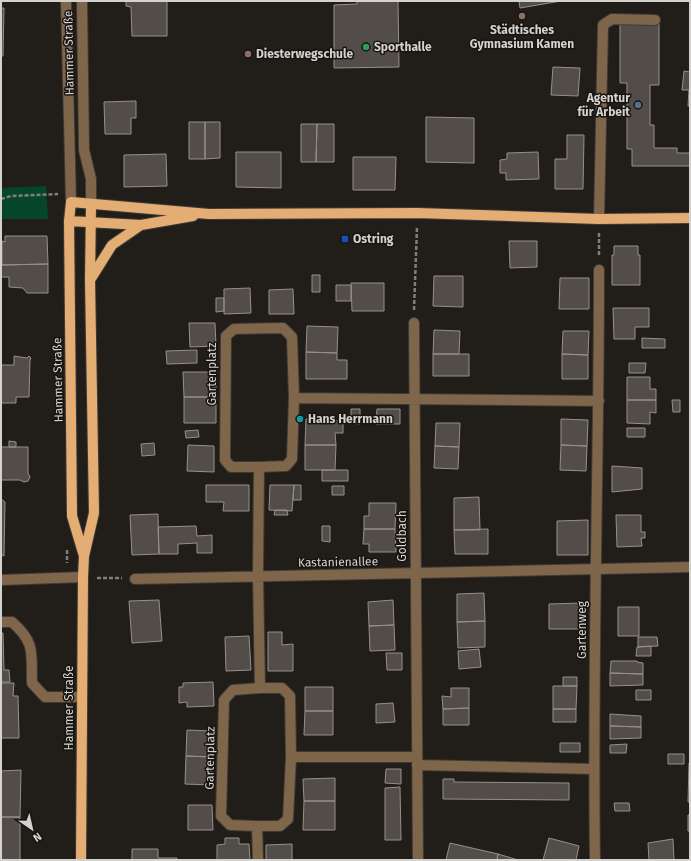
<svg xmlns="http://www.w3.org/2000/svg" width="691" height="861" viewBox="0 0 691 861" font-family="'Fira Sans',sans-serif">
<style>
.green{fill:#054629}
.building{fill:#534d4a;stroke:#96908c}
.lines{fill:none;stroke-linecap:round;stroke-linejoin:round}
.minor-casing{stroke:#3e3b37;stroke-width:12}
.major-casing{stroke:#3e3b37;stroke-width:12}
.path{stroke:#817f7b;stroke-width:2.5;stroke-dasharray:4 2;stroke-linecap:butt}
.minor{stroke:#7f664b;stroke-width:10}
.major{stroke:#e3ad74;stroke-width:10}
.education-dot{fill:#8d6e63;stroke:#181511;stroke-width:1.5}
.leisure-dot{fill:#2e9e5b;stroke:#181511;stroke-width:1.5}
.service-dot{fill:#5c6f8a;stroke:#181511;stroke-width:1.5}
.transit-dot{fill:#1a4fb4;stroke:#181511;stroke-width:1.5}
.culture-dot{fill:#0f9aa8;stroke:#181511;stroke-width:1.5}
.labels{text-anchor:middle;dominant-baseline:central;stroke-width:3;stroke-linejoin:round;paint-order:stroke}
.poi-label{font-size:12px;font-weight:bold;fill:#d4d2cf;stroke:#181511;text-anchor:start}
.street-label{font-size:12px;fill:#d4d2cf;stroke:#181511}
</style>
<rect width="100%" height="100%" fill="#211e1a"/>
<path class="green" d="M46 186 48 219H1V188Z"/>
<path class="building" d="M126 1H167V36H132L131 7 126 6Z
M357 1H398L399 67 334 68V5L357 4Z
M519 1H561L520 8Z
M1 8H4L3 56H1Z
M620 24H659V85H650V125H654V148H677V153H690V166H632V149H627V83H620Z
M553 67 580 68 578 96 551 95Z
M684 71 690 72V106H688L689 90H682Z
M136 101V118H131V134H105L104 102Z
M426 117 474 118V163L426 162Z
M189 122H205V159H189Z
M205 122H220V158L205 159Z
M301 124H317L316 162H301Z
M317 124H334V162H316Z
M567 135H584L583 189H555V159H567Z
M236 152H281V188L236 187Z
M538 152 539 179 506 180V173H500V160L507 159V153Z
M166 154 167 186 124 187V155Z
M353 157H396L395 190H353Z
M5 236H47L48 264 2 265V241L5 242Z
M509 241H537V267L510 268Z
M614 246H638V255H640V285H612V255H614Z
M48 264V293H27L23 288 9 287V277H1V265Z
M312 275H320V292H312Z
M434 276H463V307L433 306Z
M560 278H589V309H559Z
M351 283H384V311H352Z
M336 285H351V301H336Z
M250 288 251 313 224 314V289Z
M293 289 294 314H269V290Z
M216 298H224V311L216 312Z
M613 308H649V327H635V339H614Z
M189 323H215L216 346 190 347Z
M307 326 338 327 337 353 306 352Z
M434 330 460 331 459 354H433Z
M563 331H589L588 355 562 354Z
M642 338 665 339V348H642Z
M197 350V363L167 364 166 351Z
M306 352 337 353V360H347V379H306Z
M433 354H469V376H433Z
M562 354 588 355V379H562Z
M14 356 27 358 29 356 31 358 30 360 29 397H16V403H1V365H14Z
M629 363H646L645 373H629Z
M183 372H216V397H184Z
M627 377H650V389H656V400H627Z
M184 397H216V423H184Z
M627 400H656V413L650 412V424L627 423Z
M672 400H680V412H673Z
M351 409H360V424L351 423Z
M377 409H400V424H376Z
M312 416H326V420H312Z
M306 419 343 421V433H335L336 445H305Z
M561 419 588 420 587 446 561 445Z
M436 423H460L459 447 435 446Z
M627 428H645V437H627Z
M198 430 199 437 186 438 185 431Z
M9 441 16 442V447H9Z
M154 443 155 455 142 456 141 444Z
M188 445 214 446V472L187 471Z
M305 445H336L335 470H305Z
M561 445 587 446 586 471 560 470Z
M435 446 459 447 458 469 434 468Z
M1 447H28V473L30 477 28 481 24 482 20 480H1Z
M612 466 642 468V489L612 492Z
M322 470H348V481H322Z
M206 485H249V511H223L224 502H206Z
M270 485H294L292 511 269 510Z
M294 485H301V500H293Z
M332 486H344V495H332Z
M479 497 480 530H454V498Z
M1 499 5 502 4 556 1 555Z
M369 503H396L395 529H364V516H369Z
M275 510H287L288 515H274Z
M158 514 159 554 132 555 130 515Z
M616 515H641V532H645V538H641L642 546 617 547Z
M588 520V555H557V521Z
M196 526 197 536 212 535V553H197V543L178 544V554H159L158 527Z
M322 526H330V542L322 541Z
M364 529H395L396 552H369V544H363Z
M488 529V554H455L454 530Z
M484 593 485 621 457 622V594Z
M159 600 162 641 132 643 129 601Z
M393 600 394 625 369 626 368 602Z
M582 603 583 629H549V604Z
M618 607H639V636H618Z
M485 621V647L458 648 457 622Z
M394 625 395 650 370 651 369 626Z
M268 632H282V645L293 644V671H268Z
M1 633H3L4 670H9L10 682H1Z
M249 636 251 670 226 671 225 637Z
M638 637H657L658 646 638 647Z
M651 646V656H636L637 647Z
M479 649 481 667 459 669 458 651Z
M386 653H402V670H387Z
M611 661H637V662L643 663V674L610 673Z
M610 673 643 674V685L610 686Z
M563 677H577V686H563Z
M213 682 214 706 187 707V702L179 703V687H183V683Z
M1 683H14L13 696H18L19 738H1Z
M553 686H577L576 709H553Z
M305 687H333V711H305Z
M451 688H469V708L443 709 442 696 451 697Z
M636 690H651V700H636Z
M393 703 395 722 376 723V704Z
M469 708V725H443V709Z
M553 709H576V722H553Z
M305 711H333V735H304Z
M610 714 641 716V727L610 726Z
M610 726 641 727V738L610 739Z
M187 730 213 731 212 757 186 756Z
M560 743H580V752H560Z
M627 744 626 753H610V745Z
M668 754H684V764H668Z
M186 756 212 757V785L185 784Z
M689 763H690V802H688Z
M386 769H401V784L385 783Z
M21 770 20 817H1V771Z
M335 778V801H304L303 779Z
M443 779H454V782L569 783V800L443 799Z
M400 787 401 840H385V788Z
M304 801H335V830H303Z
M614 803H629L630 811H615Z
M188 805H212L213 830H188Z
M688 815H690V831H688Z
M1 817H20V860H1Z
M225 838H239V844H249L250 860H217V845L225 844Z
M549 838 579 846 576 860H543Z
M673 839 674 860H649L648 843Z
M450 843 498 854 497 860H446Z
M292 844V860H266V845Z
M132 849H158V858H177V860H132Z
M498 854 518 860H497Z"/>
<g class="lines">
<defs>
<path id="minor" d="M66 1 71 202
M82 1 84 150 91 179V204
M599 219 603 25 612 19 655 20
M414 323 418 860
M259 467 286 466 292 459 294 398 599 401
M135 579 690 567
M1 580 83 577
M1 622H12C36 643 31 653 32 683L45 697H82
M291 757H417
M417 765 594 769
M257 826H280L288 819 291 757 290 696 282 688H260
M258 860 257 826 230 825 221 816 224 700 233 690 260 688 258 576 259 467H231L225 460 226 336 234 329 283 328 292 337 294 398
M595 860C592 663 599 467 599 270"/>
<path id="major" d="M69 221 141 225
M90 280 112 245 141 225 193 216
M84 556 72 516 69 221 71 202 209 214 417 213 599 219 690 218
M81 860 83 577 84 556 94 513 90 280 91 204"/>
</defs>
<use href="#minor" class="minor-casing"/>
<use href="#major" class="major-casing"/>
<path class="path" d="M1 199 11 196 58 194
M599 233V256
M414 310 417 227
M67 550V563
M97 578H122"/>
<use href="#minor" class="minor"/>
<use href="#major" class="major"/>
</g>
<g class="education-dot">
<circle cx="522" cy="16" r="4"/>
<circle cx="248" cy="54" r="4"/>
</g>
<circle class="leisure-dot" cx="366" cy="47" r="4"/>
<circle class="service-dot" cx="638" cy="105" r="4"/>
<rect class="transit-dot" x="341" y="235" width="8" height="8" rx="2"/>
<circle class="culture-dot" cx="300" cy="419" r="4"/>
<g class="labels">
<g class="poi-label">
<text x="522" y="30" text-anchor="middle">Städtisches<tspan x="522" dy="14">Gymnasium Kamen</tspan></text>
<text x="374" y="47">Sporthalle</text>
<text x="256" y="54">Diesterwegschule</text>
<text x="630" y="98" text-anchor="end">Agentur<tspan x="630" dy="14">für Arbeit</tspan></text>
<text x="353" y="239">Ostring</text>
<text x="308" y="419">Hans Herrmann</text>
</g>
<g class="street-label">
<text transform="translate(69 53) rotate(-91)">Hammer Straße</text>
<text transform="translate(212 374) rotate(-90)">Gartenplatz</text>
<text transform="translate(58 380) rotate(-91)">Hammer Straße</text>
<text transform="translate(402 536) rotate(-90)">Goldbach</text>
<text transform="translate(338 562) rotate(-1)">Kastanienallee</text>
<text transform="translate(582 630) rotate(-90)">Gartenweg</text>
<text transform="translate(69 708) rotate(-90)">Hammer Straße</text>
<text transform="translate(210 758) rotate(-89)">Gartenplatz</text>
</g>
</g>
<rect width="691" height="861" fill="none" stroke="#d4d2cf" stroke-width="4"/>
<g transform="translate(32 829) rotate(146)" stroke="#181511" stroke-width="3" paint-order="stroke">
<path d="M0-3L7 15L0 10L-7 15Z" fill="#d4d2cf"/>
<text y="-6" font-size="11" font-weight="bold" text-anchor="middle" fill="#d4d2cf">N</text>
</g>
</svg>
